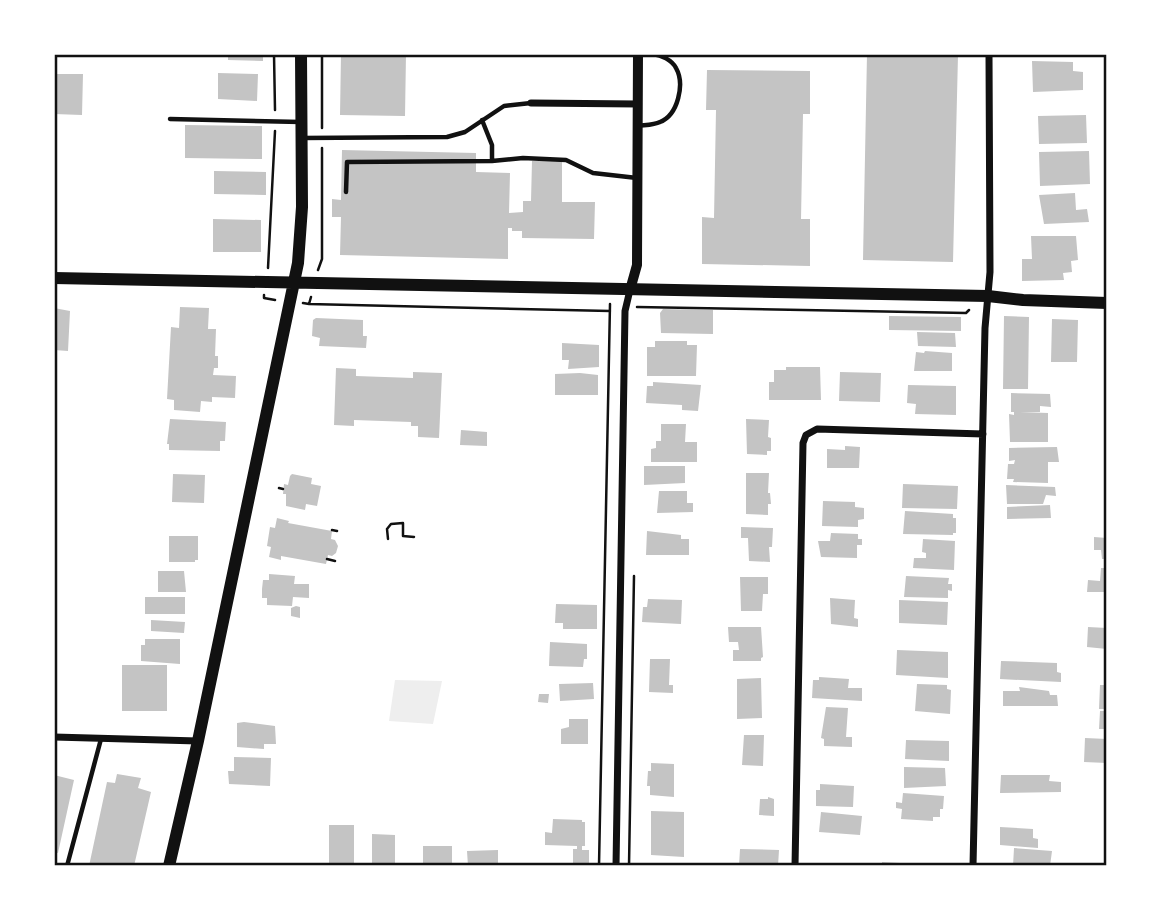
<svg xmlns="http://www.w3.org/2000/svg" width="1161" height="920" viewBox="0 0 1161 920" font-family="'Source Sans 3',sans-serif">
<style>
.green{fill:#eee}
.building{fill:#c4c4c4}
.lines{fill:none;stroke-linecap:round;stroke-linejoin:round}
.path{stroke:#111;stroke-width:2.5}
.service{stroke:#111;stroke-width:4.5}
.minor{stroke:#111;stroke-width:7}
.tertiary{stroke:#111;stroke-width:10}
.secondary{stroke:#111;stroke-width:12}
.neatline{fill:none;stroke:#111;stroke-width:2.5}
</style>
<rect width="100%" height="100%" fill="#fff"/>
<path class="green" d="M395 680 442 681 433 724 389 721Z"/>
<path class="building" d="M228 54H263V61L228 60Z
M341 54H406L405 116 340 115Z
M867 54 958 55 953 262 863 260Z
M1032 61 1073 62V71L1083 72V90L1033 92Z
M707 70 810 71V114H803L801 219H810V266L702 264V217L714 218 716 110H706Z
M218 73 258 74 257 101 218 99Z
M54 74H83L82 115 54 114Z
M1086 115 1087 143 1039 144 1038 116Z
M185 125 262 126V159L185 158Z
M342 150 476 153V172L510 173 509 213 523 212V201H531L532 161H562V202H595L594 239 522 238V231H512V228H508V259L340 255 341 217H332V199L341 200Z
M1089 151 1090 184 1040 186 1039 152Z
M214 171 266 172V195L214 194Z
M1075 193 1076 210 1087 209 1089 222 1044 224 1039 195Z
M213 219 261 220V252H213Z
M1031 236H1076L1078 260 1071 261 1072 272 1063 273 1064 280 1022 281V259H1032Z
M180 307 209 308 208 329H216L215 356H218V368H214L213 375 236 376 235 398 212 397V402L201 401 200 412 174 410V400L167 399 171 327 179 328Z
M54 308 70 311 68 351 54 350Z
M663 309 713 310V334L661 333 660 313Z
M889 316 961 317V331L889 330Z
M1004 316 1029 317 1028 389H1003Z
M316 318 363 320V336H367L366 348 319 346 320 338 312 336 313 320Z
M1052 319 1078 320 1077 362H1051Z
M917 332 955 333 956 347 918 346Z
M655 341H687V345H697L696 376H647V347H655Z
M562 343 599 345V367L568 369 569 360H562Z
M925 351 952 353V371H914L916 352 924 353Z
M786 367H820L821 400H769V382H774V370H786Z
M336 368 356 369V376L413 378V372L442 373 439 438 418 437V426H411V422L354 420V426L334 425Z
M840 372 881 373 880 402 839 401Z
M580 373 598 375V395H555V374Z
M653 382 701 385 698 411 682 410V405L646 403 647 386H653Z
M908 385 956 386V415L915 414 916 404 907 403Z
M1011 393 1050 394 1051 407 1040 406V412H1020L1048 413V442H1010L1009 414 1014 415V412H1011Z
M170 419 226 422 225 441H220V451L169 450V444H167Z
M746 419 769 420 768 437 771 438V451H767V455L747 454Z
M661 424H686L685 442H697V462H651V449L656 448V441H661Z
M461 430 487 432V446L460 445Z
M845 446 860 447 859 468H827V449L845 450Z
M1057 447 1059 462H1048V483L1013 482 1014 479H1007L1008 464H1014L1015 460 1009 461V448Z
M644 466H685V483L644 485Z
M746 473H769L768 493H770L771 504H768V515L746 514Z
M173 474 205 475 204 503 172 502Z
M292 474 312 478 311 484 321 486 317 506 306 504 305 510 286 506V494H283L284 484 288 485 290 476Z
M903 484 958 486 957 509 902 508Z
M1006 485 1055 487 1056 496 1046 495 1043 504H1007Z
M659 491H687V503H693V512L657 513Z
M823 501 855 502V507L864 508V519L858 520V527L822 526Z
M1050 505 1051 518 1007 519V507Z
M905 511 953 514V518H956V533H953V535L903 534Z
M277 518 289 521 288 523 332 531 331 539 335 540 338 546 336 553 332 556 328 555 326 564 281 556V560L269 557 271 547 267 546 270 527 275 528Z
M741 527 773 528 772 547H769L770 562 749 561 748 538H741Z
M647 531 681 535V539H689V555H646Z
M831 533 858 534V539H862V545H857V558L821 557 818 541H830Z
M169 536H198V560H195V562H169Z
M1094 537 1107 538V559H1102L1101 550H1094Z
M923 539 955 541 954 570 913 568 914 558H926V553L922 552Z
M1101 568H1107V592H1087L1088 580 1100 581Z
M158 571H184L186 592H158Z
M269 574 295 576 294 584H309V598L293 597 292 606 267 605V598H262V589L263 580H269Z
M906 576 949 578 948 584H952V591L948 590V598L904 597Z
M740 577H768V594H763L762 611H741Z
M145 597H185V614H145Z
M830 598 855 600 854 618 858 619V627L831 624Z
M648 599 682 600 681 624 642 622 643 607H647Z
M899 600 948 602 947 625 899 623Z
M556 604 597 605V629H563V623H555Z
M296 606 300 607V618L291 616V608Z
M151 620 185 622 184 633 151 631Z
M728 627H761L763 657 761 658V661H733V650H739L738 642H729Z
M1088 627 1107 628V649L1087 647Z
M145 639H180V664L141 661V645H145Z
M550 642 587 644V659H584L583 667 549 666Z
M897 650 948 652V678L896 675Z
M650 659H670L669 685H673V693L649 692Z
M1001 661 1057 663V672L1061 673V682L1000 679Z
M122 665H167V711H122Z
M819 677 849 679 848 688H862V701L812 698 813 680H819Z
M761 678 762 718 737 719V679Z
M593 683 594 699 560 701 559 684Z
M917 684 947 685V689L951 690 950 714 915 711Z
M1100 685H1107V709H1099Z
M1019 687 1049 691 1050 695H1057L1058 706H1003V691H1020Z
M539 694H549L548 703 538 702Z
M826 707 848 708 846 737H852V747L824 746V739L821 738Z
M1100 711H1107V729H1099Z
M569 719H588V744H561V729L569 727Z
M244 722 275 726 276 744H264V749L237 747V723Z
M744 735H764L763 766 742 765Z
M1085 738 1107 739V763L1084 762Z
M906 740 949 741V761L905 759Z
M234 757 271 758 270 786 229 784 228 771H234Z
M651 763 674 764V797L650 795V786H647L648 771H651Z
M904 767 945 768 946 786 904 788Z
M117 774 141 778 138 788 151 792 134 866H89L107 782 115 783Z
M54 775 74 780 58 853 54 852Z
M1001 775H1050L1049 781 1061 782V792L1000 793Z
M820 784 854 786 853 807 816 806V790H820Z
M903 793 944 796 943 809H940V817H933V821L901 819 902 809 896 808V802L902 803Z
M768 797 774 799V816L759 815 760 799H768Z
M651 811 684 812V857L651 855Z
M821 812 862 816 860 835 819 832Z
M553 819 582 820V822H585V846H582V850H589V865L573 864V849H577V846L545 845V832L552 833Z
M329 825H354V866H329Z
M1000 827 1033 829V838L1038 839V848L1000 845Z
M372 834 395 835V866H372Z
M423 846H452V866H423Z
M1014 848 1052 851 1050 866H1013Z
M740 849 779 850 778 866H739Z
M498 850V866H468L467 851Z
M882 862 918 864V866H882Z"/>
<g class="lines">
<path class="path" d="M274 54 275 110
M322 54V128
M268 268 275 131
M318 270 322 259V148
M264 295V298L275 300
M303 303 309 304 311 297
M309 304 610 311
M637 307 966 313 969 310
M279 488 283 489
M332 530 337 531
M388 539 387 529 391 524 403 523V536L414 537
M327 559 335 561
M599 866 610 304
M629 866 634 576"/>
<path class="service" d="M170 119 301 122
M638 126C645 125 654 125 660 122 678 115 685 84 676 68 672 60 661 55 653 54
M302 138 447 137 465 132 504 106 531 103
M492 161 523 158 566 160 593 173 637 178
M346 192 347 162 492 161V145L482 120
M67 866 101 739"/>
<path class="minor" d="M531 103 638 104
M54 737 198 741
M616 866 625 311 630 290
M795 866 803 443 806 435 817 429 983 434
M973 866 985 328 990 272 989 54"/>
<path class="tertiary" d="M630 290 637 265 638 54"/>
<path class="secondary" d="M54 278 988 296 1023 300 1107 303
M169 866 198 741 298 263 302 207 301 54"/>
</g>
<rect width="1161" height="920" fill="none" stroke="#ffffff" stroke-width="112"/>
<rect x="56" y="56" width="1049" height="808" class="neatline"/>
</svg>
